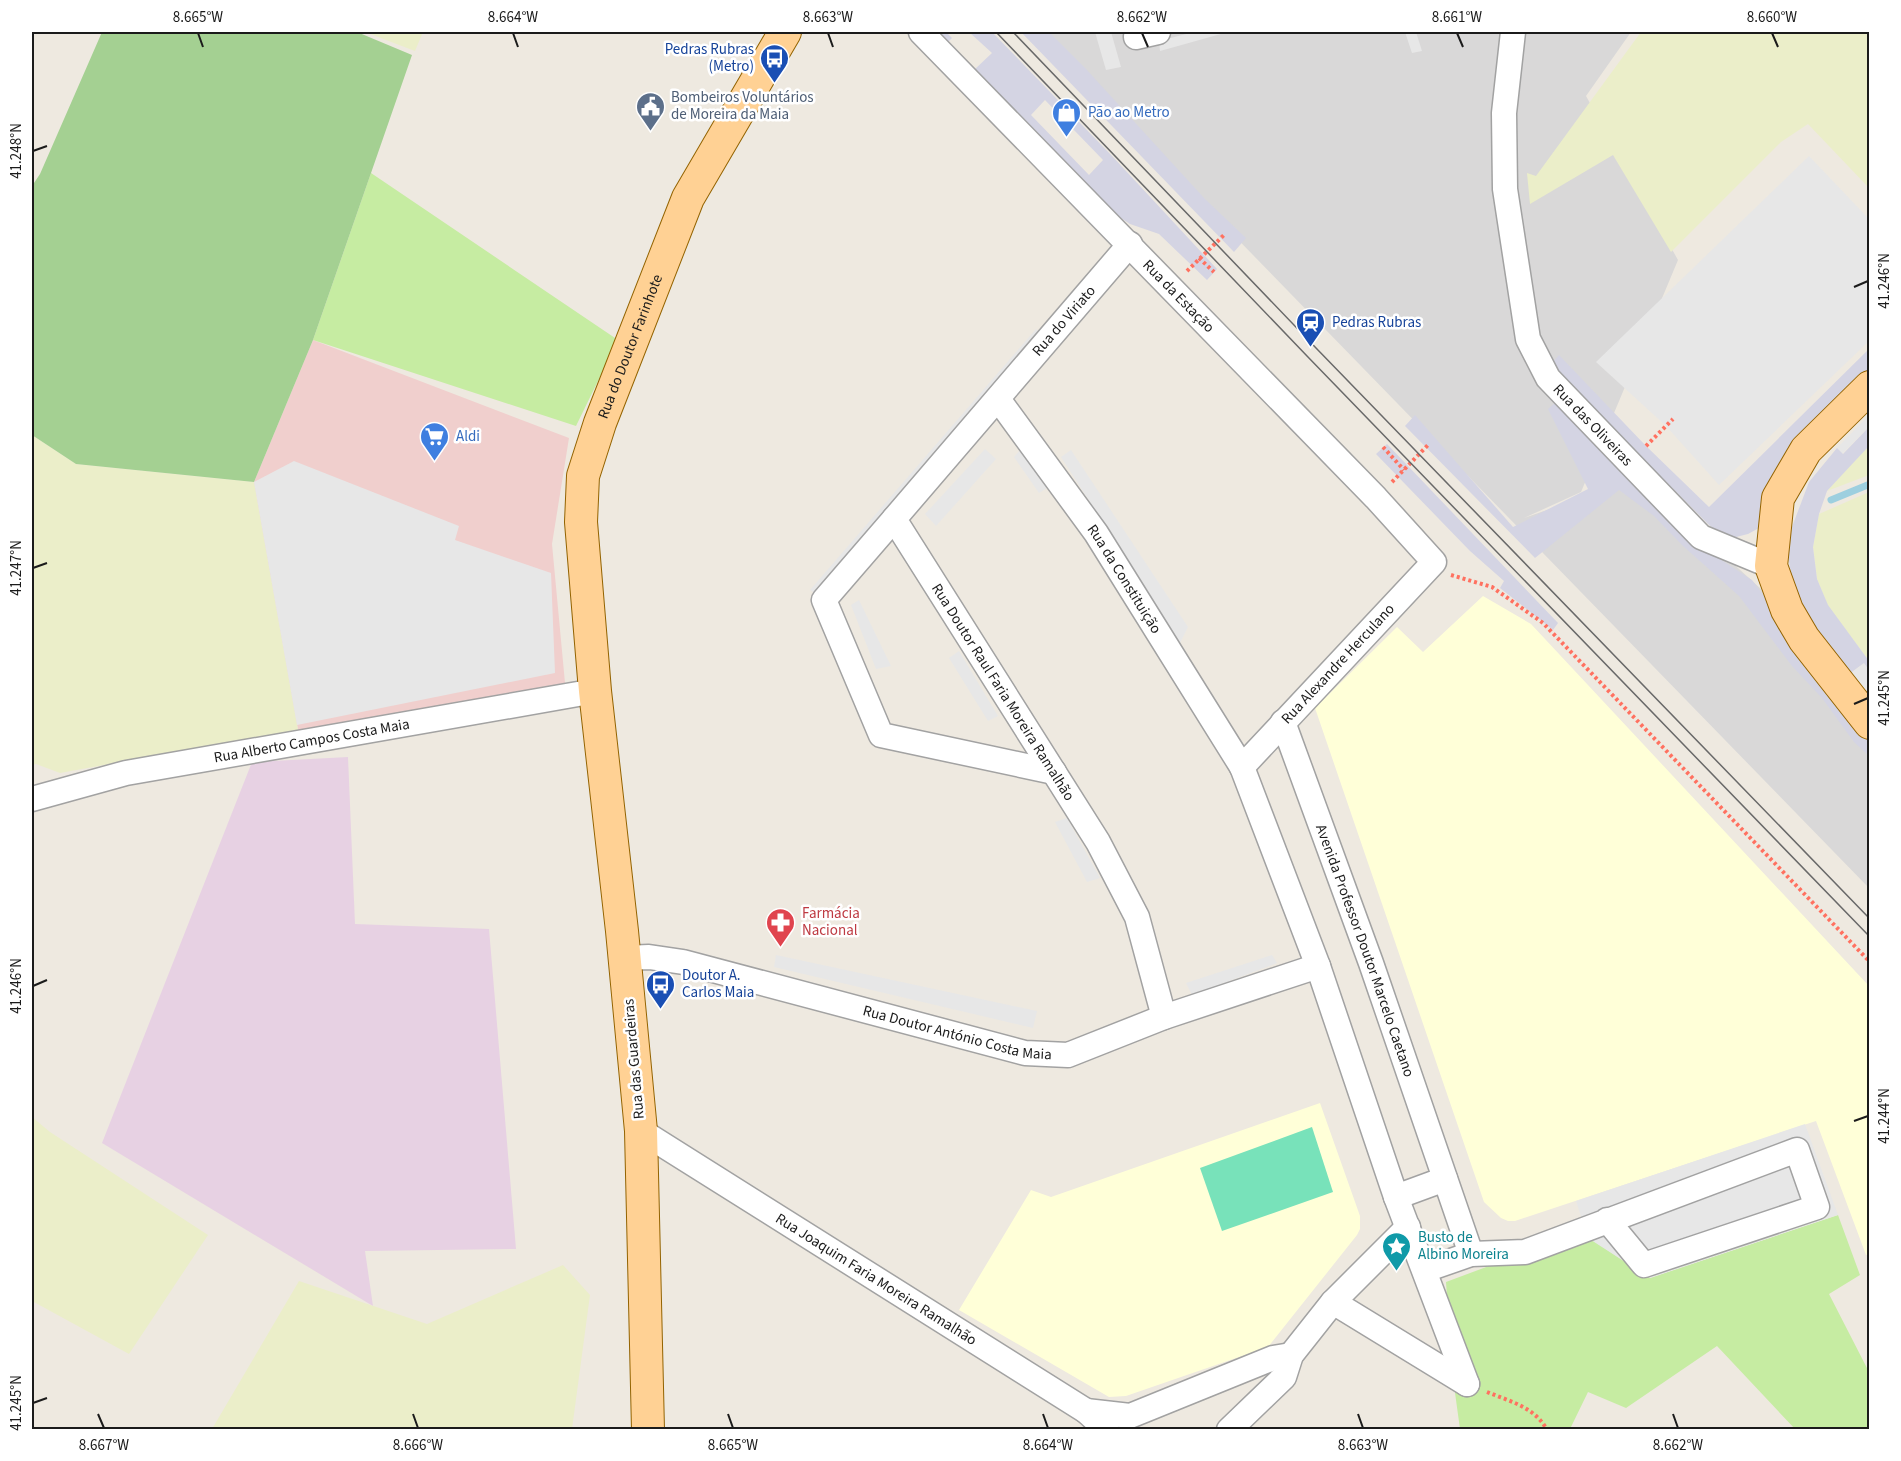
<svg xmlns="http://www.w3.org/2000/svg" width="1901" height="1461" viewBox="0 0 1901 1461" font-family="'Source Sans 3',sans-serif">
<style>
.residential{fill:#d9d8d8}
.commercial{fill:#f0cfcd}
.industrial{fill:#e7d1e3}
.education{fill:#ffffd8}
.farmland{fill:#ebeec9}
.grass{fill:#c6eca2}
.forest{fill:#a4d092}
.pitch{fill:#78e2ba}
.parking{fill:#e7e7e7}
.plaza{fill:#d4d4e3;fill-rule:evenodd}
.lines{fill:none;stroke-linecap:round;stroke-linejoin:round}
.stream{stroke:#9dcfdf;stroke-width:7}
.minor-casing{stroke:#a2a2a2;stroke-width:27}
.major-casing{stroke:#936300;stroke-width:34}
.path{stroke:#ff7160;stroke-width:4;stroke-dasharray:3 3;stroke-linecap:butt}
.minor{stroke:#fff;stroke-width:24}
.major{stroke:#ffd194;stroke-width:32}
.tram{stroke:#696969;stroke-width:1.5}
.ticks{fill:none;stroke:#1b1b1b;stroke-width:2}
.labels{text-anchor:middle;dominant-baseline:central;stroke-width:5;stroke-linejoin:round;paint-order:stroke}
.transit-label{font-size:15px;fill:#164399;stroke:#fff;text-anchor:start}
.service-label{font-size:15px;fill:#4e5e75;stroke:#fff;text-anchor:start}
.shop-label{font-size:15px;fill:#366cbe;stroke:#fff;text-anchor:start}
.street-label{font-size:15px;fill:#1b1b1b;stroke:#fff}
.health-label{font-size:15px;fill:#be3a42;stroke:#fff;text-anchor:start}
.culture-label{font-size:15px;fill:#0d838f;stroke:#fff;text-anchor:start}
.neatline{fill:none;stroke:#1b1b1b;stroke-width:2}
.ticks-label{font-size:15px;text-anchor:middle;fill:#1b1b1b}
</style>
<rect width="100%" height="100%" fill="#eee9e0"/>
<path class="residential" d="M1036 32H1631L1586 96 1678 260 1581 492 1524 518 1639 478 1869 687V888Z"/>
<path class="commercial" d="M313 340 569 438 552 544 565 683 298 730 254 482Z"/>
<path class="industrial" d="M348 757 355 924 489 929 516 1249 365 1251 373 1306 102 1143 252 762Z"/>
<path class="education" d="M1483 596 1531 624 1869 986V1254L1866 1255 1816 1121 1515 1221H1508L1501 1218 1484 1202 1315 708 1397 627 1423 652Z
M1320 1103 1360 1216V1229L1357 1235 1268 1347 1126 1396 1109 1397 959 1310 1031 1190 1051 1197Z"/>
<path class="farmland" d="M365 32H423L415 51Z
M1641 32H1869V188L1808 124 1781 142 1671 252 1613 155 1530 204 1527 173 1536 176Z
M32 435 76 464 254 482 298 730 60 773 36 764 32 765Z
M1869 446V475L1827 491 1846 469Z
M1869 492V661L1828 606 1817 579 1813 547 1819 514Z
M32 1117 50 1132 208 1235 129 1354 32 1301Z
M563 1265 590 1295 572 1429H212L299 1281 427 1324Z"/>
<path class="grass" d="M371 173 618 340 576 426 313 340Z
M1838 1215 1860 1275 1829 1294 1869 1372V1429H1795L1717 1346 1626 1408 1588 1392 1570 1429H1460L1452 1371 1446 1282 1580 1232 1650 1278Z"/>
<path class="forest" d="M102 32H357L412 55 313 340 254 482 76 464 32 435V186L40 174Z"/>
<path class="pitch" d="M1312 1127 1333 1192 1222 1231 1200 1168Z"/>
<path class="parking" d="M1095 32H1111L1121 67 1106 70Z
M1194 32H1228L1160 51 1159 41Z
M1405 32H1416L1422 51 1412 53Z
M1809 156 1869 219V341L1719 485 1666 426 1596 362Z
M1036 329 1040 333 819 596 810 590Z
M1869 415V427L1842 454 1837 448Z
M985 449 996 459 936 526 925 514Z
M1020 450 1047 488 1039 493 1014 457Z
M1071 450 1188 627 1180 643 1061 457Z
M294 461 459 526 455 540 551 573 555 673 297 725 254 482Z
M859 600 891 666 876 669 851 605Z
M959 651 998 716 988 721 949 658Z
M1864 663 1869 670V700L1850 674Z
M1067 818 1100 878 1087 882 1055 822Z
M776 955 1037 1011 1033 1028 774 967Z
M1272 955 1277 963 1192 995 1186 983Z
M1805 1124 1838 1215 1650 1278 1588 1238 1576 1201Z"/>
<path class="plaza" d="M933 32H946L952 38 948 42 974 70 992 53 969 32H992L1113 157 1217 269 1207 280 1159 234 1130 224 1086 195ZM1045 100 1103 160 1089 175 1031 115Z
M1021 32H1049L1086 69 1205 199 1246 238 1234 252Z
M1869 349V379L1767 518 1759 528 1748 534 1736 537 1723 536 1708 524 1582 397 1552 363 1559 355 1646 446 1709 507Z
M1555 403 1706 550 1752 580 1869 738V756L1854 742 1822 698 1792 666 1739 596 1682 545 1654 516 1619 490 1535 558 1405 426 1415 415 1513 527 1588 489 1548 409Z
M1869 427V446L1827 491 1819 514 1813 547 1817 579 1828 605 1869 661V670L1864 663 1849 674 1812 628 1793 585 1788 556 1792 527 1809 482 1837 448 1843 454Z
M1387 444 1558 623 1553 630 1500 588 1504 581 1470 551 1376 454Z"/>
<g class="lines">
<path class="stream" d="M1831 500 1870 484"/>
<defs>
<g id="minor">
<path id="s1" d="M921 32 1376 498 1434 562 1242 767"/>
<path id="s2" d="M1513 32 1504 113 1505 189 1528 339 1548 378 1701 537 1771 566"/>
<path d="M1136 37 1158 32"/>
<path id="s3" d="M1130 244 894 519 1098 842 1137 917 1164 1017"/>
<path id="s4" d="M998 399 1096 533 1242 767 1318 966 1396 1197 1467 1384"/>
<path d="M894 519 824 600 881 735 1054 772"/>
<path id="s5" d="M1283 722 1371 963 1471 1254"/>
<path id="s6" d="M32 799 126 773 595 691"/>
<path id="s7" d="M625 958 649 957 683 962 1025 1053 1068 1055 1164 1017 1318 966"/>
<path id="s8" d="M641 1131 1086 1411 1107 1430"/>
<path d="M1396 1197 1445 1179"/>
<path d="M1425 1270 1471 1254 1525 1252 1797 1150 1817 1207 1644 1265 1607 1220"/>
<path d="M1333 1302 1467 1384"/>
<path d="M1086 1411 1130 1416 1273 1358 1291 1355"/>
<path d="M1229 1430 1284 1377 1291 1355 1333 1302 1408 1227"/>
</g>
<g id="major">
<path d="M1870 387 1806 450 1778 498 1771 566 1787 610 1804 639 1870 723"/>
<path id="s9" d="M648 1430 641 1131 622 931 595 691 581 522 583 476 600 423 688 198 785 32"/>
</g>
</defs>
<use href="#minor" class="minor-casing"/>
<use href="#major" class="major-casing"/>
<path class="path" d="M1199 258 1214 272
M1187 271 1225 234
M1646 446 1673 419
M1383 447 1404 470
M1392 482 1429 444
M1451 575 1492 587 1543 623 1870 962
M1487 1392C1509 1401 1535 1407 1547 1430"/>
<use href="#minor" class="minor"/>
<use href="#major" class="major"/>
<path class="tram" d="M996 32 1307 356 1870 937
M1013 32 1316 348 1870 919"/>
</g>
<path class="ticks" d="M198 33 203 47M513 33 518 47M828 33 833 47M1142 33 1148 47M1457 33 1463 47M1772 33 1778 47M33 151 47 146M1854 287 1868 281M33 568 47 563M1854 704 1868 698M33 986 47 980M1854 1121 1868 1116M33 1403 47 1398M98 1414 104 1428M413 1414 418 1428M728 1414 733 1428M1043 1414 1048 1428M1358 1414 1363 1428M1673 1414 1678 1428"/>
<defs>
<symbol id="bus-pin" viewBox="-11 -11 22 30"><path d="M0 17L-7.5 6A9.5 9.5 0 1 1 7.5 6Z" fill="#1a4fb4" stroke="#fff"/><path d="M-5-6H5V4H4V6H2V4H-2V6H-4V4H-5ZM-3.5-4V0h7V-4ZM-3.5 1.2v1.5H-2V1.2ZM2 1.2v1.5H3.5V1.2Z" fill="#fff"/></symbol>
<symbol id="civic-pin" viewBox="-11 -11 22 30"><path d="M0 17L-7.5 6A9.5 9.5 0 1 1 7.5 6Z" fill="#5c6f8a" stroke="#fff"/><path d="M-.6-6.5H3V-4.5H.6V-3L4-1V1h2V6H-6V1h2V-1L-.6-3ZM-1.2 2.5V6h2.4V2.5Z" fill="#fff"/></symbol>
<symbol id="shop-pin" viewBox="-11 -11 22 30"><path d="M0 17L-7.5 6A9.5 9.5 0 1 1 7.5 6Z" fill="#3f7fe0" stroke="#fff"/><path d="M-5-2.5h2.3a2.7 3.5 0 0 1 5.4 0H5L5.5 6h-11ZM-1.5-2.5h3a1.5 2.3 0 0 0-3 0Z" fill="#fff"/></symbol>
<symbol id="station-pin" viewBox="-11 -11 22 30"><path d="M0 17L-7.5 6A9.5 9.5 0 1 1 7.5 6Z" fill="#1a4fb4" stroke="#fff"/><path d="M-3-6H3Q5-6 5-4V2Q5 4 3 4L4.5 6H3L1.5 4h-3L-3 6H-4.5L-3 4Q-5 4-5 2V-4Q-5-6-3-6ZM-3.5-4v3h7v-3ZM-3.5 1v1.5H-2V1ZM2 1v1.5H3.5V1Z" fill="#fff"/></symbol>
<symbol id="supermarket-pin" viewBox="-11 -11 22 30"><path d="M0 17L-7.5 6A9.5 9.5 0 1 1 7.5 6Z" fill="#3f7fe0" stroke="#fff"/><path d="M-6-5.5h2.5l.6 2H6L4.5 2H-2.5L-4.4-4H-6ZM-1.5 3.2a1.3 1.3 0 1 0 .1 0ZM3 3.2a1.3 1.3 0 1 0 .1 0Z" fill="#fff"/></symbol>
<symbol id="pharmacy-pin" viewBox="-11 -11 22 30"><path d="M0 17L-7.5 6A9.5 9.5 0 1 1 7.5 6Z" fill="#e0444e" stroke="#fff"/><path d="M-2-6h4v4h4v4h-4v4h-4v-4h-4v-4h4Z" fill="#fff"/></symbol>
<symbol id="sight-pin" viewBox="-11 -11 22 30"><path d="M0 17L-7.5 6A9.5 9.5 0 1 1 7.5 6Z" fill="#0f9aa8" stroke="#fff"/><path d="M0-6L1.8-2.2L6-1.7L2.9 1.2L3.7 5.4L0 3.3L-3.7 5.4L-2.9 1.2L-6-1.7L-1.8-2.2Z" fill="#fff"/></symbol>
</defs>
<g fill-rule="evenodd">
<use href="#bus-pin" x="758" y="42" width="33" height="45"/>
<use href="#civic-pin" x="634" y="90" width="33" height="45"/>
<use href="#shop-pin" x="1050" y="96" width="33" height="45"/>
<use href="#station-pin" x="1294" y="306" width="33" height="45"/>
<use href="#supermarket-pin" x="418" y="420" width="33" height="45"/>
<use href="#pharmacy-pin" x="764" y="906" width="33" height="45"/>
<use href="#bus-pin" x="644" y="968" width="33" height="45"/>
<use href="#sight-pin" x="1380" y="1230" width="33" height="45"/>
</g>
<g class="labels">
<g class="transit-label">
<text x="754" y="49" text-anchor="end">Pedras Rubras<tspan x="754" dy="17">(Metro)</tspan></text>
<text x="1332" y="322">Pedras Rubras</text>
<text x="682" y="975">Doutor A.<tspan x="682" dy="17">Carlos Maia</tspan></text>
</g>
<g class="service-label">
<text x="671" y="97">Bombeiros Voluntários<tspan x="671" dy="17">de Moreira da Maia</tspan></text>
</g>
<g class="shop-label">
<text x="1088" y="112">Pão ao Metro</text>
<text x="456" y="436">Aldi</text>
</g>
<g class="street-label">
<text stroke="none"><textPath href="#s1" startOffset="369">Rua da Estação</textPath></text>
<text transform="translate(1064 321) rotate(-49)">Rua do Viriato</text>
<text stroke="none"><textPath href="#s9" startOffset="1095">Rua do Doutor Farinhote</textPath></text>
<text stroke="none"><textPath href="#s2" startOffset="418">Rua das Oliveiras</textPath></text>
<text stroke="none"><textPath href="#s4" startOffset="220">Rua da Constituição</textPath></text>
<text transform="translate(1338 664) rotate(-47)">Rua Alexandre Herculano</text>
<text stroke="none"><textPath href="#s3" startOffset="567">Rua Doutor Raul Faria Moreira Ramalhão</textPath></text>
<text stroke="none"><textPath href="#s6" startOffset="286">Rua Alberto Campos Costa Maia</textPath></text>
<text stroke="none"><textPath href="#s5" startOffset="243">Avenida Professor Doutor Marcelo Caetano</textPath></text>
<text stroke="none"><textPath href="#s7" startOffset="342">Rua Doutor António Costa Maia</textPath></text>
<text transform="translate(634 1059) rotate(-95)">Rua das Guardeiras</text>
<text stroke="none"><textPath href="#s8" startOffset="278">Rua Joaquim Faria Moreira Ramalhão</textPath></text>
</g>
<g class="health-label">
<text x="802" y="913">Farmácia<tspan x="802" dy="17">Nacional</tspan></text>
</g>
<g class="culture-label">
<text x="1418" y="1237">Busto de<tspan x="1418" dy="17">Albino Moreira</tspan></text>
</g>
</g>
<rect width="1901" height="1461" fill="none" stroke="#ffffff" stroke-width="66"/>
<rect x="33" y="33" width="1835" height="1395" class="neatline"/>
<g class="ticks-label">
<text x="198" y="22">8.665°W</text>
<text x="513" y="22">8.664°W</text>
<text x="828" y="22">8.663°W</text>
<text x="1142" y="22">8.662°W</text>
<text x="1457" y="22">8.661°W</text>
<text x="1772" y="22">8.660°W</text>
<text transform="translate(16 151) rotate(-90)" y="5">41.248°N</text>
<text transform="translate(1884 281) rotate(-90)" y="5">41.246°N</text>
<text transform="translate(16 568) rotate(-90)" y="5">41.247°N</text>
<text transform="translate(1884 698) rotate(-90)" y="5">41.245°N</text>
<text transform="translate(16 986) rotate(-90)" y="5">41.246°N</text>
<text transform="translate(1884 1116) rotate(-90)" y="5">41.244°N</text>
<text transform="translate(16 1403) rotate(-90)" y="5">41.245°N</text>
<text x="104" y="1450">8.667°W</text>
<text x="418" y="1450">8.666°W</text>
<text x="733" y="1450">8.665°W</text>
<text x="1048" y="1450">8.664°W</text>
<text x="1363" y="1450">8.663°W</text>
<text x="1678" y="1450">8.662°W</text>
</g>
</svg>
